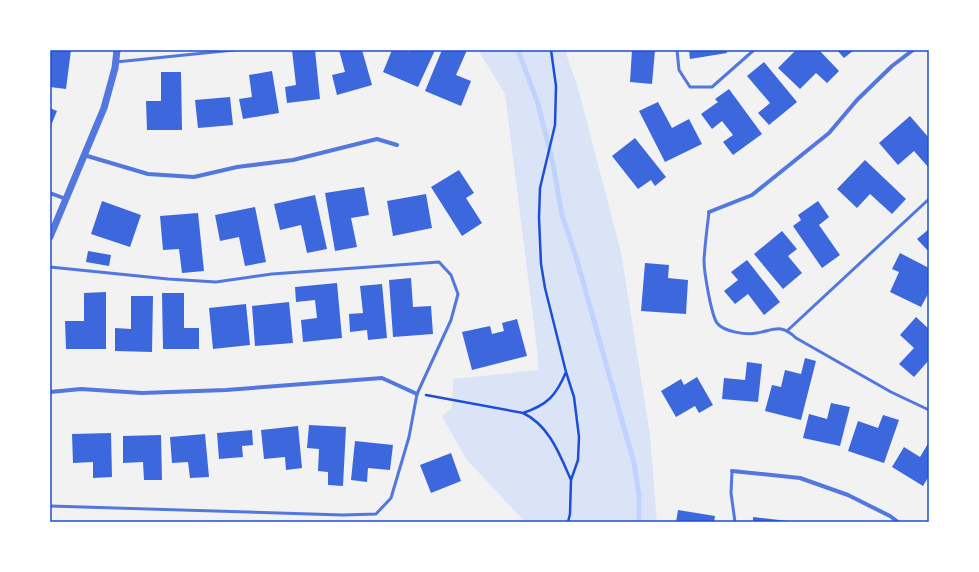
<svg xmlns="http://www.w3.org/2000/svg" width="979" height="572" viewBox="0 0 979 572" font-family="'Titillium Web',sans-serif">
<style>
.green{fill:#dbe4f7}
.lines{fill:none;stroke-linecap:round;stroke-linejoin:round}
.stream{stroke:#bfd3fe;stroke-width:5}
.building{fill:#3d67dc}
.path{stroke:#1d4ed8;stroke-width:2.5}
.service{stroke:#5277de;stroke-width:3}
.minor{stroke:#5277de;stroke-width:4}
.tertiary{stroke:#5277de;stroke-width:7}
.neatline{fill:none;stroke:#1d4ed8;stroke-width:1.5}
</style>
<rect width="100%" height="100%" fill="#f2f2f2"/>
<path class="green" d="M478 50H565L578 88 621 252 650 435 657 522H525L467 460 442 417 452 407 453 379 538 370V357L505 94Z"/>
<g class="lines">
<path class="stream" d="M518 50 538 104 553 164 562 215 576 257 634 463 639 494V522"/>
</g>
<path class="building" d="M50 50H71L66 89 50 87Z
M292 50H315L320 99 287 103 285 87 296 85Z
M339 50H362L372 85 337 95 332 75 345 72Z
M392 50H404L409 52 410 50H435L418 87 383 72Z
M442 50H467L456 75 471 81 461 106 425 91Z
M632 50H655L652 84 630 82Z
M689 50H726L727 53 690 59Z
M796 50H819L839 71 827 83 816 73 800 89 778 68Z
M837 50H854L844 58Z
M764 62 797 102 769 125 758 113 770 103 747 76Z
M272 71 279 113 243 119 239 99 252 97 249 75Z
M161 72H181L182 130H147L146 101H161Z
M729 89 762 134 733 155 723 142 733 135 722 121 712 129 701 114 718 102 715 99Z
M230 97 233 125 198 128 195 100Z
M658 102 672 128 689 119 702 144 665 162 639 111Z
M50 108 57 111 50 128Z
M910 116 929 138V168L914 151 898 165 879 143Z
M635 138 666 177 655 186 651 180 638 189 612 156Z
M865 160 906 199 892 214 870 194 857 208 837 189Z
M459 170 474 193 466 198 482 223 462 236 431 187Z
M364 187 369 215 351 218 357 247 335 251 325 193Z
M426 194 432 228 393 236 387 201Z
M315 195 327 249 307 253 301 225 280 230 274 204Z
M102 201 141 215 130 247 91 234Z
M818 201 829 217 819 225 840 255 822 268 793 226 801 220 798 215Z
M255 207 266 262 245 266 239 237 220 241 215 215Z
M198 213 204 271 182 273 179 249 163 250 160 216Z
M929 229V252L917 239Z
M782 231 797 249 788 256 802 273 783 289 754 254Z
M88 251 111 255 109 266 86 262Z
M900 253 929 268V292L921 307 890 292 899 272 892 269Z
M747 260 780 302 764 315 748 294 735 304 724 291 738 280 731 272Z
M645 263 669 265 668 278 688 280 686 314 641 311Z
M411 278 413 307 431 306 433 334 393 337 389 280Z
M337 283 342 338 303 342 301 320 317 318 315 300 296 302 295 287Z
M382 284 387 338 368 340 367 330 350 332 349 314 363 313 360 286Z
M106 292V349H66L65 321H84V293Z
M162 293H184V328H199V349H163Z
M131 296H153L152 352 115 351V328L131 329Z
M289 302 293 343 255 346 252 306Z
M246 304 250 345 213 349 209 308Z
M916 317 929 329V360L914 377 899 364 914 348 900 335Z
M517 319 527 356 472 370 462 332 490 326 492 334 504 331 502 323Z
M805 358 816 361 801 420 765 411 772 385 781 387 785 370 801 374Z
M747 362 762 364 758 402 722 399 724 378 745 380Z
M697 377 713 405 699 413 695 406 676 417 661 391 681 379 684 385Z
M831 403 850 407 840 446 803 438 809 414 827 419Z
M883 415 899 420 884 463 848 451 858 421 878 428Z
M309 425 346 427 343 486 328 485V472L318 471 319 449 307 448Z
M298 426 302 468 286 470 285 457 264 459 261 430Z
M252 430 253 445 242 446 243 457 219 459 217 433Z
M111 433 112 477 93 478V462L73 463 72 434Z
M205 434 209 477 190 478 188 462 172 463 170 437Z
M161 435 162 480H144L143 462 123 463V436Z
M355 441 393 445 390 470 368 468 367 482 351 480Z
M929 442V476L923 486 892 467 904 447 920 457Z
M451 453 461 481 431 493 420 465Z
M678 510 715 516 714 522H676Z
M753 517 788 521V522H753Z"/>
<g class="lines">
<path class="path" d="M551 50 556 86 555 125 540 188 539 218 541 264 545 288 566 372 574 397 579 437 578 460 571 480 570 514 568 522
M426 395 523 413C549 425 560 455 571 480
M523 413C547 405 556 396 566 372"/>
<path class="service" d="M677 50 679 70 690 87H712L754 50
M116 62 234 50
M709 212C707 228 705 244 704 260 704 272 711 314 717 323 724 332 746 335 757 333 774 330 781 323 796 338L891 392 929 410
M50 267 168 279 216 282 272 274 439 262 451 275 458 294 451 320 417 394 409 437 391 498 376 514 343 515 50 506
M788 330 929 199
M732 471 731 493 735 522"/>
<path class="minor" d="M84 155 148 174 194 177 237 167 293 160 377 139 397 145
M50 193 66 199
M709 212 752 195 829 133 857 100 892 66 913 50
M50 392 81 389 142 393 226 390 382 378 417 394
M732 471 800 478 848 495 890 516 898 522"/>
<path class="tertiary" d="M50 237 104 108 115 68 117 50"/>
</g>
<rect width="979" height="572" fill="none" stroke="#ffffff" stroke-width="102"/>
<rect x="51" y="51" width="877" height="470" class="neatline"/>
</svg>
